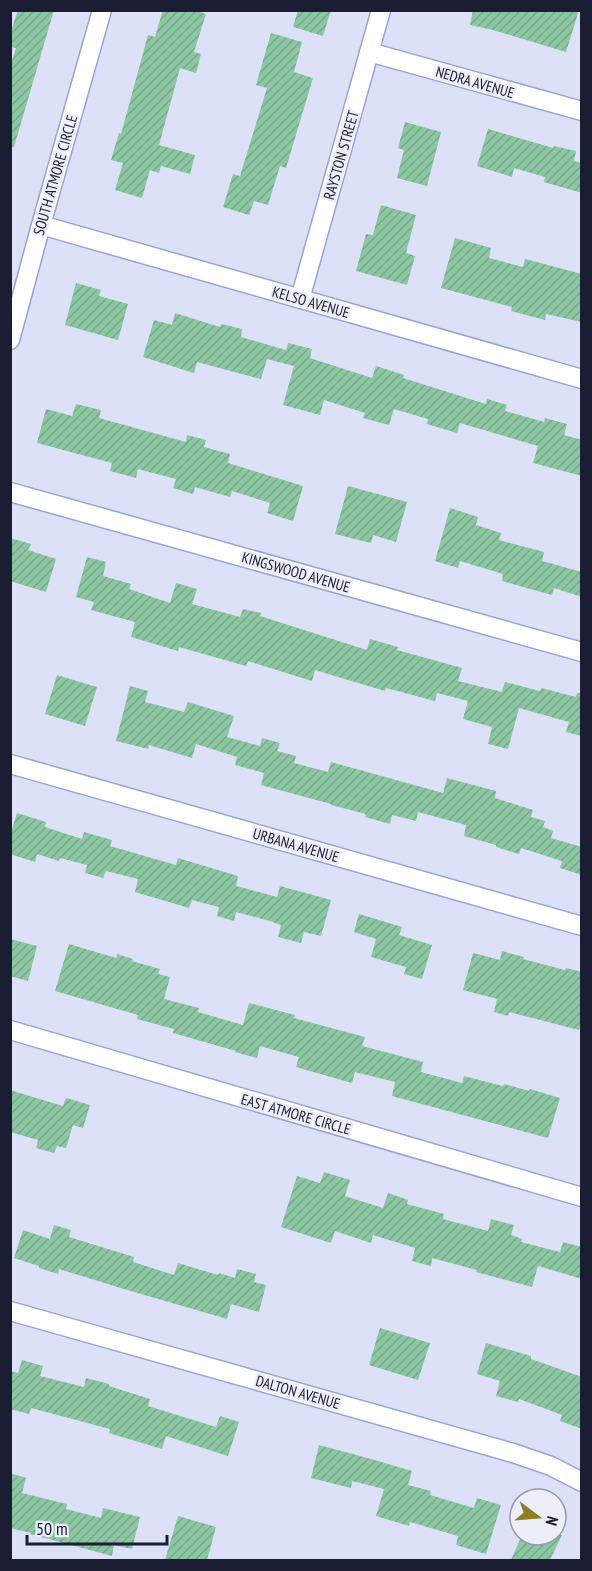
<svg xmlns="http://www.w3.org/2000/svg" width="592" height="1571" viewBox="0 0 592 1571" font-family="'PT Sans Narrow',sans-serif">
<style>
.building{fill:url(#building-hatch)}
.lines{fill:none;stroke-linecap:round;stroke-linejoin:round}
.minor-casing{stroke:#99a2d9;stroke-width:21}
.minor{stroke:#fff;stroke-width:18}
.labels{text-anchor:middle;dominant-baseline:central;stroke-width:5;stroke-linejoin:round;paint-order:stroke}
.street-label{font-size:15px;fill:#1b1e32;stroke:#eceefa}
</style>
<defs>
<pattern id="building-hatch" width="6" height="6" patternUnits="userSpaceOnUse" patternTransform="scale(1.5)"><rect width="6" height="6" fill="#8cc6a2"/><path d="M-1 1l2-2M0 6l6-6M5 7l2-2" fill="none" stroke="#78aa8c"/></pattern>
</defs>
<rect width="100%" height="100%" fill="#dce1f8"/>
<path class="building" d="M18 10H54L14 147H10V67L16 48 10 47V34Z
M163 10H193L206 14 194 52 201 54 196 73 180 68 159 145 195 155 190 174 161 166 159 173 150 170 142 198 115 190 123 163 111 160 119 133 121 134 148 35 155 37Z
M298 10H331L323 36 293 27Z
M473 10H579L566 52 493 30 470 25Z
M271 33 302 42 294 72 313 78 286 168 280 166 268 205 254 201 249 215 223 207 233 174 240 176 267 88 256 85Z
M405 122 441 132 427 186 397 178 404 150 398 148Z
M488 129 553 148 554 146 576 151 574 161 582 163V193L544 182 545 177 514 168 512 177 477 166Z
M381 205 416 215 406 253 415 256 407 285 356 271 366 234 373 235Z
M455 238 491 248 489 258 523 267 525 259 582 274V322L546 314 545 320 511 311 512 307 441 288Z
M76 283 101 290 99 296 128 304 118 340 65 325Z
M175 313 220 327 221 324 242 329 241 337 286 350 288 343 312 349 310 358 372 378 376 366 404 375 403 378 486 404 487 399 507 405 505 411 544 422 545 418 567 424 564 435 582 440V476L533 463 538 446 460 423 457 433 427 424 428 419 394 409 389 425 363 418 365 413 324 400 320 415 283 405 294 366 267 359 261 379 197 362 194 373 143 357 154 320 172 325Z
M76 404 101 410 99 418 186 442 187 435 206 440 204 447 230 454 228 463 303 486 293 521 267 513 270 503 232 491 230 497 195 487 193 494 173 488 176 479 138 469 136 478 110 471 112 463 37 443 46 409 72 416Z
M348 486 407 502 396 542 373 535 371 543 335 534Z
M450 508 478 517 476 525 501 533 499 540 544 552 542 561 582 572V597L554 588 552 595 502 581 503 574 460 561 458 568 435 561Z
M10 538 31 544 28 550 56 559 46 592 10 581Z
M87 557 106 562 103 576 131 584 129 589 170 603 176 583 197 589 192 604 240 617 243 609 261 613 260 616 367 650 370 639 398 647 397 650 462 668 458 681 502 692 505 682 540 691 541 688 576 697 577 693H582V736L566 732 569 722 519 708 508 749 488 744 492 727 463 719 468 701 437 693 435 701 386 688 385 691 315 670 312 681 248 661 246 666 179 647 178 651 131 637 135 622 91 610 94 602 76 597Z
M57 675 97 687 85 726 45 714Z
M130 686 148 691 145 702 184 712 188 702 234 716 227 737 260 746 262 738 280 743 277 751 296 756 294 763 328 772 331 762 443 793 447 778 496 791 495 798 533 810 531 817 545 821 543 827 553 831 551 838 582 847V875L560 868 562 861 521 848 519 854 496 847V845L464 836 466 825 418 812 416 821 392 815 390 824 365 817 366 814 331 805V804L261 785 264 773 235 765 237 757 196 744 192 758 149 745 148 749 116 741Z
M17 813 46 822 45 827 82 839 84 832 112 840 110 846 176 865 178 858 238 876 236 886 277 897 280 886 331 900 321 936 304 932 301 943 278 937 281 925 270 921 236 912 234 921 217 916 219 907 192 900 189 908 135 892 138 879 106 871 103 878 85 873 87 865 60 858 59 861 37 854 35 862 10 854V836Z
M359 914 402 927 399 935 432 945 422 979 404 974 406 967 371 957 376 939 354 932Z
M10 939 37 946 28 981 10 976Z
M69 944 116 958 117 954 133 959 132 961 160 969 158 974 170 977 164 999 199 1008 198 1012 243 1025 249 1003 295 1015 294 1018 365 1037 362 1046 423 1062 421 1072 462 1083 464 1076 503 1086 504 1084 529 1091 530 1089 560 1098 548 1138 392 1096 395 1082 355 1072 352 1083 296 1067 299 1057 260 1046 257 1058 235 1052 236 1051 173 1033 174 1029 137 1019 138 1015 55 991Z
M502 951 524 957 523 959 565 970 566 968 582 972V1020L579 1030 509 1012 508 1016 494 1012 497 999 463 990 473 953 500 960Z
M10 1090 63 1106 66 1098 90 1105 83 1128 73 1125 66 1148 57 1146 54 1153 36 1148 38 1140 10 1132Z
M324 1172 350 1180 345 1196 383 1208 388 1193 408 1200 407 1204 444 1214 443 1219 488 1231 491 1219 514 1225 511 1235 522 1239 521 1242 560 1252 563 1242 582 1247V1279L538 1266 532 1287 476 1272 477 1270 432 1258 431 1266 412 1261 415 1248 373 1235 371 1243 335 1231 331 1243 281 1227 297 1176 320 1183Z
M54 1225 71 1230 69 1237 134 1257 133 1262 174 1275 178 1263 218 1275 219 1273 235 1278 237 1269 256 1274 254 1282 266 1285 259 1312 231 1304 227 1319 124 1289 59 1269 58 1274 39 1268V1266L14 1258 23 1230 50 1239Z
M380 1328 430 1343 418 1380 369 1365Z
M486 1343 531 1356V1359L582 1377V1429L560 1421 562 1415 519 1399 518 1402 496 1396 500 1381 477 1374Z
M22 1360 43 1366 40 1376 84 1387 86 1378 109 1384V1386L150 1399 148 1406 216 1427 220 1416 239 1422 228 1456 166 1436 162 1449 109 1433 110 1429 65 1417 31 1408 29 1414 10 1409V1371L18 1373Z
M319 1445 371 1459 412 1471 408 1485 431 1491 430 1495 474 1508 477 1498 501 1505 486 1554 456 1545 458 1536 410 1522 409 1526 376 1516 384 1489 352 1481 351 1488 311 1478Z
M10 1473 26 1478 22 1493 67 1504 66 1509 101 1518 103 1508 140 1517 132 1549 114 1545 112 1556 30 1534 31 1533 10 1528Z
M178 1516 216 1527 207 1560H165Z
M522 1535H562L550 1560H511Z"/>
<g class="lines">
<defs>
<path id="minor" d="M369 52 582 111
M41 225 582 379
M300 299 381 10
M10 340 41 225 102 10
M10 492 582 652
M10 764 582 926
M10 1030 582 1197
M10 1311 513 1453 551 1466 582 1482"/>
</defs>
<use href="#minor" class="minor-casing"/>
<use href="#minor" class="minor"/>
</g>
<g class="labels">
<g class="street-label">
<text transform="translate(475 82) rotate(16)">NEDRA AVENUE</text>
<text transform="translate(341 155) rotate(-74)">RAYSTON STREET</text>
<text transform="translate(55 175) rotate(-74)">SOUTH ATMORE CIRCLE</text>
<text transform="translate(311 302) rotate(16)">KELSO AVENUE</text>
<text transform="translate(296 572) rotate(16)">KINGSWOOD AVENUE</text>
<text transform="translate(296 845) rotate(16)">URBANA AVENUE</text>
<text transform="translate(296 1114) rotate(16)">EAST ATMORE CIRCLE</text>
<text transform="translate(298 1392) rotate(16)">DALTON AVENUE</text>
</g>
</g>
<rect width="592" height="1571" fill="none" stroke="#1b1e32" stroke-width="24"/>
<g transform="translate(538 1517) rotate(106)"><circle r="28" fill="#eceefa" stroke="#989baa" stroke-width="1.5"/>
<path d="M0-4.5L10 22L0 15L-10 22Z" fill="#907d23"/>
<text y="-9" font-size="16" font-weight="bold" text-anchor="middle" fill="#1b1e32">N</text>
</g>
<path d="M27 1535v9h140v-9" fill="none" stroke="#1b1e32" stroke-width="3"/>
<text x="36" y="1535" font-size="18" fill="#1b1e32" stroke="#eceefa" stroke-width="4.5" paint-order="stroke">50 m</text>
</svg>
